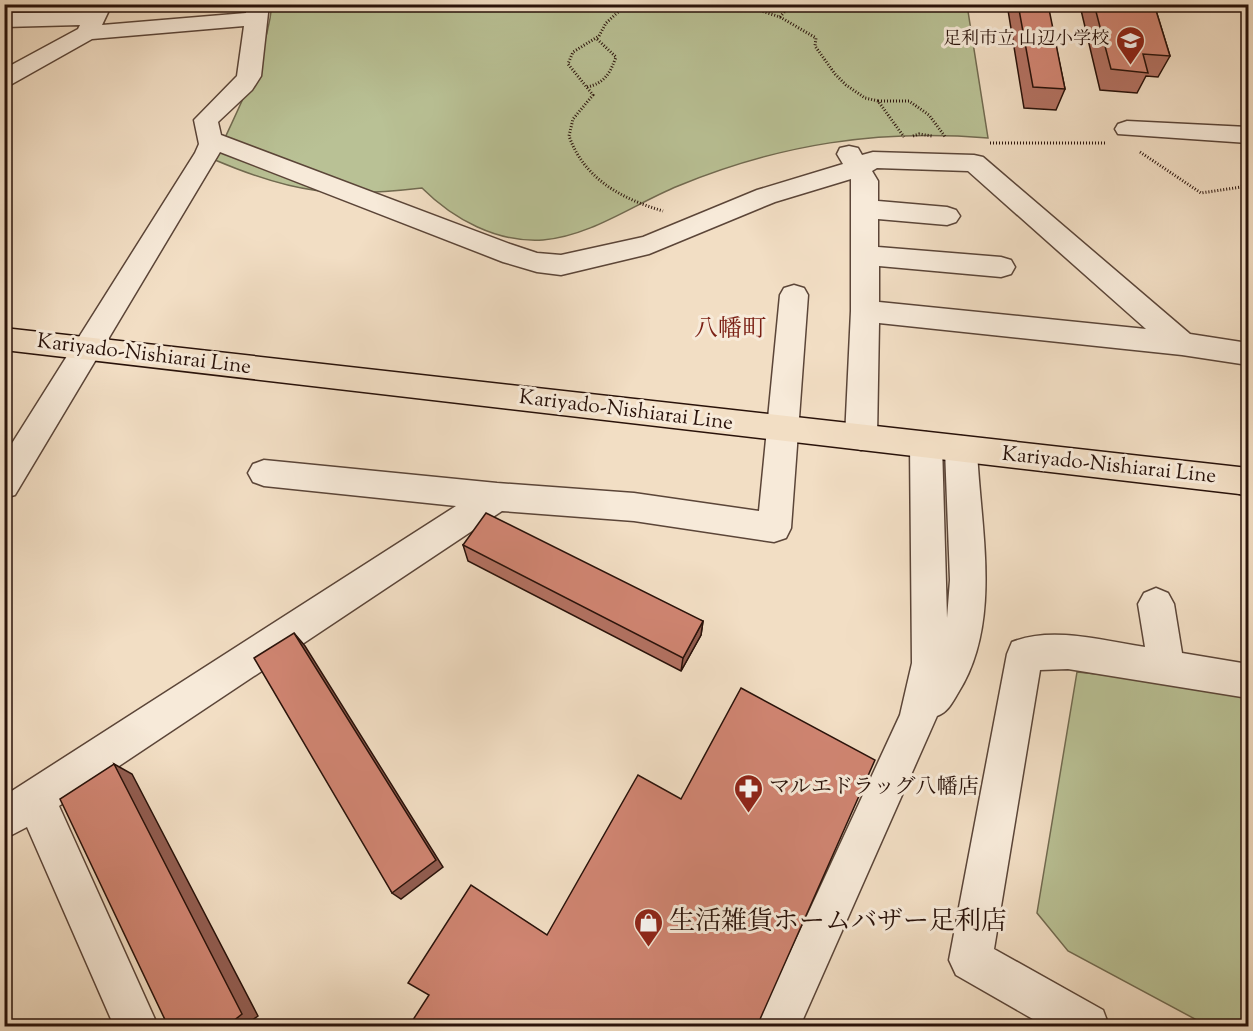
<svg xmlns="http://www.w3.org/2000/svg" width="1253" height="1031" viewBox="0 0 1253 1031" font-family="'Sorts Mill Goudy','Noto Serif JP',serif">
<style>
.green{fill:#b9c195;stroke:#716a50;stroke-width:1.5}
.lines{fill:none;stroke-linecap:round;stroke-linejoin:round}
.minor-casing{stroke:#5b4538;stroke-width:3}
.major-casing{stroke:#29120a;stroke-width:3}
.path{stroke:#29120a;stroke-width:3;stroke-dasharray:1 2;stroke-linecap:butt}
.minor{fill:#f7ead9;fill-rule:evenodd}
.major{fill:#f2dec4;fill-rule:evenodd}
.wall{fill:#b37262;stroke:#29120a;stroke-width:1.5}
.shaded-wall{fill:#925d50;stroke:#29120a;stroke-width:1.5}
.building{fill:#d08572;stroke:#29120a;stroke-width:1.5}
.labels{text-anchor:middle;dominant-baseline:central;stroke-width:6;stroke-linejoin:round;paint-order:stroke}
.far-poi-label{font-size:18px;fill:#29120a;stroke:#f7ead9;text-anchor:end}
.street-label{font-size:21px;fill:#29120a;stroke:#f7ead9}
.poi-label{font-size:21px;fill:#29120a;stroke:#f7ead9;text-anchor:start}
.quarter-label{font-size:24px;fill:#7a1f14;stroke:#f7ead9}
.near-poi-label{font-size:26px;fill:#29120a;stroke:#f7ead9;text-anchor:start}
</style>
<rect width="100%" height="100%" fill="#f2dec4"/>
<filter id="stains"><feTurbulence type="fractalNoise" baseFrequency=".00333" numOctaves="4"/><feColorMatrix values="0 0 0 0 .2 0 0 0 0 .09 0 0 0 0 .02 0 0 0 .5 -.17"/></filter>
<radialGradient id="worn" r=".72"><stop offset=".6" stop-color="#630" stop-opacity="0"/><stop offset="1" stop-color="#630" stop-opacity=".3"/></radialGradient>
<path class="green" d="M272 4 967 5 988 138C878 129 780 144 678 186 634 204 591 236 543 240 497 243 453 219 422 188 336 198 295 194 215 160 236 111 267 58 272 4Z
M1077 672 1230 688 1248 702V1026H1208L1068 951 1037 913Z"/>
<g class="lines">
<defs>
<path id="minor" d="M91 4H112L102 25 246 13 247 4H269L261 76 252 90 218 122 221 135 510 244 537 253 561 255 643 237 757 190 843 164 837 154 840 148 849 146 858 148 862 155 873 152 974 155 983 157 1190 334 1248 343V365L1182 355 879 323 877 437 872 446 861 450 850 446 845 437 851 311V179L775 202 649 254 561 275 537 272 503 262 220 152 15 495 4 498V456L195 153 199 144 194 120 237 76 244 26 92 39 12 84 4 86V69L78 29 80 25 4 27V13L87 12ZM877 168 968 171 1146 329 879 302V266L1001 277 1011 274 1015 267 1011 260 1001 257 878 247V219L947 225 956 222 960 216 956 210 947 207 878 201V181L872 171Z
M1127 121 1248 127V143L1118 134 1115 129 1118 124Z
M794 285 804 288 808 295 791 528 786 538 774 542 634 521 502 511 59 806 158 1026H114L27 827 4 839V796L456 506 264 486 253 482 248 473 253 464 264 460 497 483 634 493 759 511 780 295 784 288Z
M926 432 937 436 942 445 947 618 950 580 945 449 950 440 961 436 972 440 977 449C980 527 1003 622 958 693 952 703 948 712 937 716L800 1026H756L900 715 912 663 910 445 915 436Z
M1248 468V497L1237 493 1232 483 1237 472Z
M1156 588 1168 593 1174 604 1182 653 1248 664V698L1068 669 1040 670 994 949 1103 1010 1109 1026H1045L956 975 949 960 1007 654 1012 642C1053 626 1103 641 1145 647L1138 604 1144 593Z"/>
<path id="major" d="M4 328 1248 468V495L4 350Z"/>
</defs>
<use href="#minor" class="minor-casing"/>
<use href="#major" class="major-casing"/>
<path class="path" d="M627 4 606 23 599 36 573 52 568 64 593 95 573 119 569 136C584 179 622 199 663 211
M740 4 780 17 785 11 805 4
M780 17 816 38 815 46 835 74 846 85 865 98 878 101 904 137
M587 87C605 83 610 73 616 57L596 38
M878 101H909L929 115 946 138
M913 136 919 134 932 136
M990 143H1105
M1140 152 1201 193 1248 186"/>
<use href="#minor" class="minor"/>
<use href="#major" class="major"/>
</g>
<path class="wall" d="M1007 4H1154L1170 56 1158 77 1146 76 1137 93 1100 90 1081 10 1048 8 1065 89 1056 110 1024 108Z
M463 545 703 621 701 635 681 671 468 561Z"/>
<path class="shaded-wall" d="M703 621 701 635 681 671 683 658Z
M294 633 305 646 443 867 401 899 392 893Z
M114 764 132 774 258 1016 244 1026H227Z"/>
<path class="building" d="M1018 4H1048L1065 89 1033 87Z
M1094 4H1154L1170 56 1143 54 1148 73 1111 69Z
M486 513 703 621 683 658 463 545Z
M294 633 436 860 392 893 254 658Z
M741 688 875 760 757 1026H409L429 995 408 983 471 885 547 935 638 775 681 799Z
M114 764 242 1014 227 1026H168L60 799Z"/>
<defs>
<symbol id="school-pin" viewBox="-11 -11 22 30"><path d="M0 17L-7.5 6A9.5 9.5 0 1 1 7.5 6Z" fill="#8f2418" stroke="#f7ead9"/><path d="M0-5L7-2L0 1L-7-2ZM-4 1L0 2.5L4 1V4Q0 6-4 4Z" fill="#fff"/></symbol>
<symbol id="pharmacy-pin" viewBox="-11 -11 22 30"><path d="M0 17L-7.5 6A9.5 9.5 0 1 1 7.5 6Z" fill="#8f2418" stroke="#f7ead9"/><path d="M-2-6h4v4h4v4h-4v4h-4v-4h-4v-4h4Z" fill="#fff"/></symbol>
<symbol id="shop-pin" viewBox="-11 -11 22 30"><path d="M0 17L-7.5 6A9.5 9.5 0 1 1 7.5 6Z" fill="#8f2418" stroke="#f7ead9"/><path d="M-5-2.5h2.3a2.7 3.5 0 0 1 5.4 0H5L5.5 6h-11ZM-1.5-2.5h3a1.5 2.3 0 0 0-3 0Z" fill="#fff"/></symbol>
</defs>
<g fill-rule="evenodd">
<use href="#school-pin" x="1114" y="24" width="33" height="45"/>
<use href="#pharmacy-pin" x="732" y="772" width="33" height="45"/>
<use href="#shop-pin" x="632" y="906" width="33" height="45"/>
</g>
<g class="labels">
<g class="far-poi-label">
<text x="1109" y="40">足利市立 山辺小学校</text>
</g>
<g class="street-label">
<text transform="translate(144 355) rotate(7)">Kariyado-Nishiarai Line</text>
<text transform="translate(626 411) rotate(7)">Kariyado-Nishiarai Line</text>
<text transform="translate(1109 466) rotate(6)">Kariyado-Nishiarai Line</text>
</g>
<g class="poi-label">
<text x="769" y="788">マルエドラッグ八幡店</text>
</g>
<g class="quarter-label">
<text x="730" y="330">八幡町</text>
</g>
<g class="near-poi-label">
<text x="669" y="922">生活雑貨ホームバザー足利店</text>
</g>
</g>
<rect width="1253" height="1031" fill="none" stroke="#f2dec4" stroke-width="24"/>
<rect x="6" y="6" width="1241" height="1019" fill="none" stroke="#29120a" stroke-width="3"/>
<rect x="12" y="12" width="1229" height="1007" fill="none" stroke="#29120a" stroke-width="1.5"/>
<rect width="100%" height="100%" filter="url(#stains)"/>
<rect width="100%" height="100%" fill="url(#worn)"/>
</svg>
